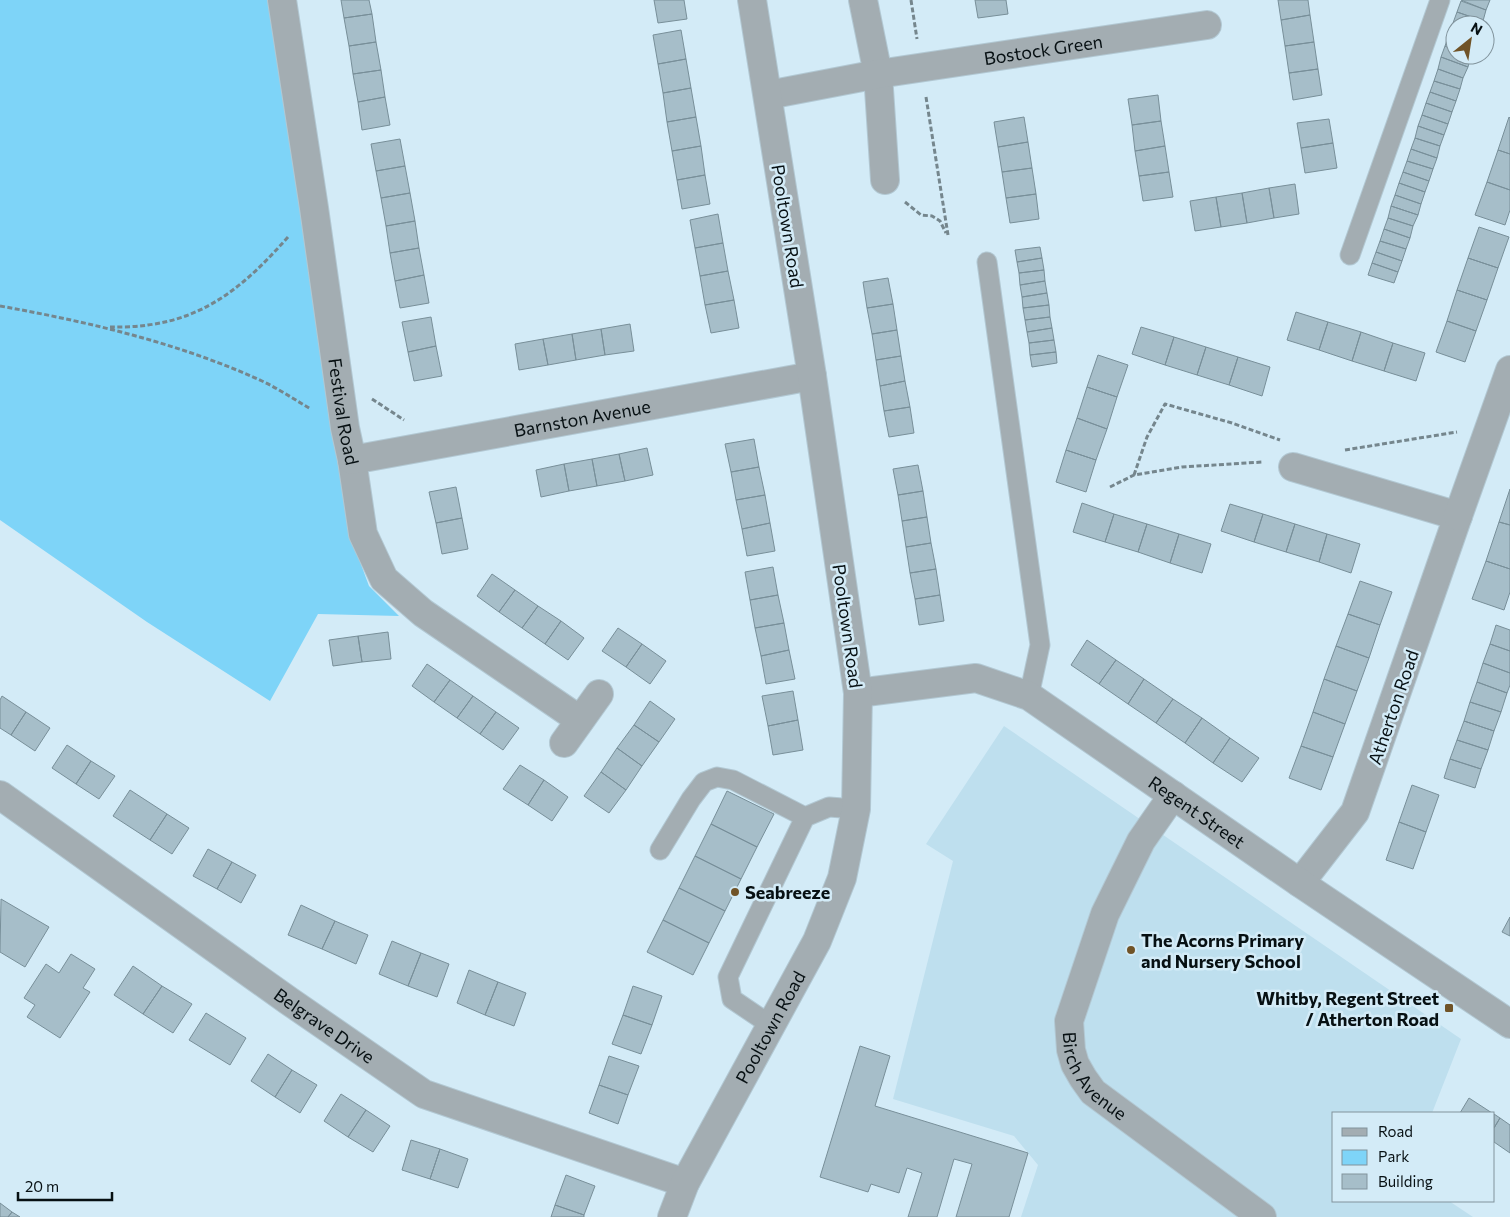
<svg xmlns="http://www.w3.org/2000/svg" width="1510" height="1217" viewBox="0 0 1510 1217" font-family="Commissioner,sans-serif">
<style>
.built{fill:#bedfee}
.green{fill:#7ed4f8}
.building{fill:#a6bec9;stroke:#788f99}
.lines{fill:none;stroke-linecap:round;stroke-linejoin:round}
.service-casing{stroke:#b2c8d3;stroke-width:21}
.minor-casing{stroke:#b2c8d3;stroke-width:30}
.path{stroke:#75868d;stroke-width:3;stroke-dasharray:5 2.5;stroke-linecap:butt}
.service{stroke:#a3adb2;stroke-width:19}
.minor{stroke:#a3adb2;stroke-width:28}
.poi-dot{fill:#705327;stroke:#d3ebf7;stroke-width:2}
.labels{text-anchor:middle;dominant-baseline:central;stroke-width:5;stroke-linejoin:round;paint-order:stroke}
.street-label{font-size:18px;fill:#071013;stroke:#d3ebf7}
.poi-label{font-size:18px;font-weight:bold;fill:#071013;stroke:#d3ebf7;text-anchor:start}
</style>
<rect width="100%" height="100%" fill="#d3ebf7"/>
<path class="built" d="M1004 726 1461 1039 1432 1113H1334V1201H1449L1473 1217H1021L1038 1165 1014 1136 893 1099 953 861 926 844Z"/>
<path class="green" d="M0 0H270L348 529 369 586 399 616 318 614 270 701 147 622 0 520Z"/>
<path class="building" d="M341 0H369L372 14 344 18Z
M654 0H684L687 19 658 23Z
M975 0H1006L1008 14 978 18Z
M1278 0H1308L1310 15 1281 20Z
M1461 0H1490L1486 10Z
M1461 1 1486 10 1483 21 1457 12Z
M1457 12 1483 21 1481 25H1458L1453 23Z
M372 14 376 42 349 46 344 18Z
M1310 15 1314 42 1285 46 1281 20Z
M1453 23 1458 25H1455V37L1449 35Z
M681 30 686 59 658 64 653 35Z
M1449 35 1455 37V50L1445 46Z
M376 42 381 70 353 74 349 46Z
M1314 42 1318 69 1289 73 1285 46Z
M1445 46 1455 50V55H1471L1468 67 1441 57Z
M1441 57 1468 67 1463 78 1438 69Z
M686 59 691 88 663 93 658 64Z
M1318 69 1322 95 1293 100 1289 73Z
M1438 69 1463 78 1460 89 1434 81Z
M381 70 385 97 358 102 353 74Z
M1434 81 1460 89 1456 101 1430 92Z
M691 88 696 117 667 122 663 93Z
M1430 92 1456 101 1452 112 1426 103Z
M1158 95 1161 121 1132 125 1128 99Z
M385 97 390 125 362 130 358 102Z
M1426 103 1452 112 1448 124 1422 115Z
M1422 115 1448 124 1444 135 1418 126Z
M696 117 701 146 672 151 667 122Z
M1024 117 1028 142 998 147 994 122Z
M1509 117 1510 118V154L1498 150Z
M1329 119 1333 143 1301 148 1297 123Z
M1161 121 1165 146 1135 151 1132 125Z
M1418 126 1444 135 1440 146 1415 138Z
M1415 138 1440 146 1437 158 1411 149Z
M400 139 405 166 376 171 371 144Z
M1028 142 1032 168 1002 172 998 147Z
M1333 143 1337 168 1305 173 1301 148Z
M701 146 705 175 677 180 672 151Z
M1165 146 1169 172 1139 176 1135 151Z
M1411 149 1437 158 1433 169 1407 161Z
M1498 150 1510 154V190L1487 182Z
M1407 161 1433 169 1429 181 1403 172Z
M405 166 410 193 381 198 376 171Z
M1032 168 1036 194 1006 198 1002 172Z
M1169 172 1173 197 1143 201 1139 176Z
M1403 172 1429 181 1425 192 1399 183Z
M705 175 710 204 682 209 677 180Z
M1487 182 1510 190V210L1505 225 1475 215Z
M1399 183 1425 192 1421 204 1395 195Z
M1295 184 1299 214 1274 218 1269 188Z
M1269 188 1274 218 1247 223 1242 193Z
M410 193 415 221 386 226 381 198Z
M1242 193 1247 223 1221 227 1216 197Z
M1036 194 1039 219 1010 223 1006 198Z
M1395 195 1421 204 1418 215 1391 206Z
M1216 197 1221 227 1195 231 1190 201Z
M1391 206 1418 215 1413 226 1388 218Z
M718 214 723 243 695 248 690 220Z
M1388 218 1413 226 1410 238 1384 229Z
M415 221 419 248 390 253 386 226Z
M1479 227 1509 237 1498 268 1468 258Z
M1384 229 1410 238 1406 249 1380 241Z
M1380 241 1406 249 1402 261 1376 252Z
M723 243 728 271 700 276 695 248Z
M1040 247 1042 258 1017 262 1015 250Z
M419 248 424 275 395 281 390 253Z
M1376 252 1402 261 1398 272 1372 263Z
M1042 258 1044 270 1019 273 1017 262Z
M1468 258 1498 268 1487 300 1457 290Z
M1372 263 1398 272 1394 283 1368 275Z
M1044 270 1045 281 1020 285 1019 273Z
M728 271 734 300 705 305 700 276Z
M424 275 429 303 400 308 395 281Z
M888 278 893 304 867 308 863 282Z
M1045 281 1047 293 1022 297 1020 285Z
M1457 290 1487 300 1476 331 1447 321Z
M1047 293 1049 305 1023 308 1022 297Z
M734 300 739 328 711 333 705 305Z
M893 304 897 330 872 334 867 308Z
M1049 305 1050 317 1025 320 1023 308Z
M1296 312 1328 322 1319 350 1287 340Z
M431 317 436 346 408 352 402 322Z
M1050 317 1052 328 1027 332 1025 320Z
M1447 321 1476 331 1465 362 1436 352Z
M1328 322 1361 332 1352 361 1319 350Z
M630 324 634 351 605 355 601 329Z
M1141 327 1174 337 1165 365 1132 354Z
M1052 328 1054 340 1029 343 1027 332Z
M601 329 605 355 576 360 572 334Z
M897 330 901 356 876 360 872 334Z
M1361 332 1393 343 1384 371 1352 361Z
M572 334 576 360 548 365 543 339Z
M1174 337 1206 347 1197 375 1165 365Z
M543 339 548 365 519 370 515 344Z
M1054 340 1056 352 1030 355 1029 343Z
M1393 343 1425 353 1416 381 1384 371Z
M436 346 442 376 414 381 408 352Z
M1206 347 1238 357 1229 385 1197 375Z
M1056 352 1057 363 1032 367 1030 355Z
M1098 355 1128 365 1117 397 1087 387Z
M901 356 905 381 880 386 876 360Z
M1238 357 1270 367 1262 396 1229 385Z
M905 381 910 407 884 411 880 386Z
M1087 387 1117 397 1107 429 1077 418Z
M910 407 914 433 889 437 884 411Z
M1077 418 1107 429 1096 460 1066 450Z
M754 439 759 467 731 472 725 444Z
M647 448 653 475 625 481 619 454Z
M1066 450 1096 460 1086 492 1056 482Z
M619 454 625 481 597 486 592 459Z
M592 459 597 486 569 491 564 464Z
M564 464 569 491 541 497 536 470Z
M918 465 923 491 898 495 893 469Z
M759 467 765 495 736 500 731 472Z
M456 487 462 518 436 523 429 492Z
M1510 489V525L1499 522Z
M923 491 927 517 902 521 898 495Z
M765 495 770 523 742 529 736 500Z
M1082 503 1114 514 1105 542 1073 532Z
M1230 504 1263 514 1254 542 1221 531Z
M1114 514 1147 524 1138 552 1105 542Z
M1263 514 1295 524 1286 552 1254 542Z
M927 517 931 543 906 547 902 521Z
M462 518 468 549 442 554 436 523Z
M1499 522 1510 525V569L1486 561Z
M770 523 775 551 747 556 742 529Z
M1147 524 1179 534 1170 563 1138 552Z
M1295 524 1327 534 1319 562 1286 552Z
M1179 534 1211 544 1202 573 1170 563Z
M1327 534 1360 544 1351 573 1319 562Z
M931 543 936 569 910 573 906 547Z
M1486 561 1510 569V592L1504 610 1472 599Z
M773 567 778 595 750 600 745 572Z
M936 569 940 595 915 599 910 573Z
M492 574 515 590 499 612 477 596Z
M1360 581 1392 592 1380 625 1348 614Z
M515 590 538 606 522 628 499 612Z
M778 595 784 623 755 628 750 600Z
M940 595 944 621 919 625 915 599Z
M538 606 561 621 545 644 522 628Z
M1348 614 1380 625 1369 658 1336 646Z
M561 621 584 638 568 660 545 644Z
M784 623 789 650 761 656 755 628Z
M1496 625 1510 630V651L1490 644Z
M618 628 642 644 626 667 602 651Z
M388 632 391 659 362 662 358 636Z
M358 636 362 662 333 666 329 640Z
M1087 640 1116 660 1099 684 1071 665Z
M642 644 666 661 650 684 626 667Z
M1490 644 1510 651V673L1483 663Z
M1336 646 1369 658 1357 691 1324 679Z
M789 650 795 679 766 684 761 656Z
M1116 660 1144 679 1128 704 1099 684Z
M1483 663 1510 673V685L1507 693 1477 682Z
M427 664 450 680 434 702 412 686Z
M1144 679 1173 699 1156 723 1128 704Z
M1324 679 1357 691 1345 724 1313 712Z
M450 680 473 696 457 718 434 702Z
M1477 682 1507 693 1501 712 1470 702Z
M793 691 798 720 768 726 762 696Z
M2 696 26 712 11 735 0 728V700Z
M473 696 496 712 480 734 457 718Z
M1173 699 1202 718 1185 743 1156 723Z
M650 701 675 719 659 742 634 725Z
M1470 702 1501 712 1494 731 1464 721Z
M26 712 50 728 35 751 11 735Z
M496 712 519 728 503 750 480 734Z
M1313 712 1345 724 1333 757 1301 746Z
M1202 718 1230 738 1213 763 1185 743Z
M798 720 803 750 773 755 768 726Z
M1464 721 1494 731 1488 750 1457 740Z
M634 725 659 742 642 766 617 748Z
M1230 738 1259 758 1242 782 1213 763Z
M1457 740 1488 750 1481 769 1450 759Z
M67 745 91 761 76 784 52 768Z
M1301 746 1333 757 1321 790 1289 778Z
M617 748 642 766 626 790 601 772Z
M1450 759 1481 769 1475 788 1444 778Z
M91 761 115 776 99 799 76 784Z
M520 765 544 780 528 805 503 789Z
M601 772 626 790 609 813 584 796Z
M544 780 568 797 552 821 528 805Z
M1412 785 1439 795 1426 832 1399 822Z
M130 790 167 814 150 840 113 816Z
M727 791 774 814 757 847 711 824Z
M167 814 189 828 172 854 150 840Z
M1399 822 1426 832 1413 869 1386 860Z
M711 824 757 847 741 879 695 856Z
M208 849 232 862 217 889 193 876Z
M695 856 741 879 725 911 679 888Z
M232 862 256 875 241 903 217 889Z
M679 888 725 911 709 943 663 920Z
M1 899 49 927 25 967 0 952Z
M301 905 335 921 322 949 288 935Z
M1510 917V936L1502 932Z
M663 920 709 943 693 975 647 952Z
M335 921 368 935 356 964 322 949Z
M392 941 421 953 408 986 379 974Z
M421 953 449 964 437 997 408 986Z
M71 954 95 969 83 988 90 992 60 1038 27 1017 35 1005 24 998 46 964 59 973Z
M133 966 162 986 143 1014 114 995Z
M469 970 498 982 485 1015 457 1003Z
M498 982 526 993 514 1026 485 1015Z
M162 986 192 1004 173 1033 143 1014Z
M633 986 662 996 652 1025 623 1015Z
M206 1013 246 1038 230 1065 189 1040Z
M623 1015 652 1025 641 1054 612 1044Z
M860 1046 890 1056 875 1106 1028 1153 1009 1217H956L972 1164 954 1159 937 1217H908L922 1173 907 1168 899 1193 871 1184 868 1192 820 1177Z
M268 1054 292 1070 275 1097 251 1081Z
M609 1056 639 1066 628 1095 599 1085Z
M292 1070 317 1085 300 1113 275 1097Z
M599 1085 628 1095 618 1124 589 1113Z
M341 1094 366 1110 348 1137 324 1121Z
M1469 1098 1492 1113H1460Z
M366 1110 390 1126 373 1152 348 1137Z
M1494 1114 1500 1118 1494 1128Z
M1500 1118 1510 1125V1153L1494 1142V1128Z
M411 1140 440 1149 430 1179 402 1170Z
M440 1149 468 1159 458 1188 430 1179Z
M566 1175 595 1186 584 1215 555 1205Z
M0 1203 12 1212 8 1217H0Z
M555 1205 584 1215V1217H551Z
M12 1212 20 1217H8Z"/>
<g class="lines">
<defs>
<path id="service" d="M1350 255 1440 0
M987 262 1040 645 1029 696
M660 850 691 799 704 782 717 777 733 780 805 817
M772 1026 732 999 728 977 805 817 829 807 856 809"/>
<g id="minor">
<path id="s1" d="M282 0 314 208 345 428 352 460 363 534 384 579 423 613 580 720"/>
<path d="M863 0 878 74 885 180"/>
<path id="s2" d="M768 95 878 74 1207 25"/>
<path id="s3" d="M352 460 812 376"/>
<path d="M1293 467 1458 516 1355 812 1300 883"/>
<path d="M1458 516 1510 370"/>
<path id="s4" d="M858 693 976 678 1029 696 1300 883 1510 1024"/>
<path d="M564 743 599 694"/>
<path id="s5" d="M0 795 289 1001 424 1094 685 1183"/>
<path id="s6" d="M1173 795 1141 841 1105 914 1069 1021 1071 1050 1075 1064 1083 1078 1093 1092 1262 1217"/>
<path id="s7" d="M672 1217 685 1183 817 941 842 878 856 809 858 693 812 376 752 0"/>
</g>
</defs>
<use href="#service" class="service-casing"/>
<use href="#minor" class="minor-casing"/>
<path class="path" d="M911 0 917 39
M926 97 948 235
M905 202 921 215 932 216 940 221 946 233
M0 306C89 322 179 343 262 381 279 389 295 400 311 409
M110 327C122 327 136 327 148 325 210 317 249 281 288 237
M372 399 404 420
M1345 450 1457 432
M1134 475 1147 437 1165 404 1232 423 1280 440
M1110 487 1134 475 1182 467 1263 462"/>
<use href="#service" class="service"/>
<use href="#minor" class="minor"/>
</g>
<g class="poi-dot">
<circle cx="735" cy="892" r="5"/>
<circle cx="1131" cy="950" r="5"/>
<rect x="1444" y="1003" width="10" height="10" rx="2.5"/>
</g>
<g class="labels">
<g class="street-label">
<text stroke="none"><textPath href="#s2" startOffset="279">Bostock Green</textPath></text>
<text transform="translate(788 226) rotate(81)">Pooltown Road</text>
<text stroke="none"><textPath href="#s1" startOffset="416">Festival Road</textPath></text>
<text stroke="none"><textPath href="#s3" startOffset="234">Barnston Avenue</textPath></text>
<text transform="translate(848 626) rotate(82)">Pooltown Road</text>
<text transform="translate(1393 707) rotate(-71)">Atherton Road</text>
<text stroke="none"><textPath href="#s4" startOffset="379">Regent Street</textPath></text>
<text stroke="none"><textPath href="#s5" startOffset="398">Belgrave Drive</textPath></text>
<text stroke="none"><textPath href="#s7" startOffset="214">Pooltown Road</textPath></text>
<text stroke="none"><textPath href="#s6" startOffset="314">Birch Avenue</textPath></text>
</g>
<g class="poi-label">
<text x="745" y="892">Seabreeze</text>
<text x="1141" y="940">The Acorns Primary<tspan x="1141" dy="21">and Nursery School</tspan></text>
<text x="1439" y="998" text-anchor="end">Whitby, Regent Street<tspan x="1439" dy="21">/ Atherton Road</tspan></text>
</g>
</g>
<rect x="1332" y="1112" width="162" height="90" fill="#d3ebf7" stroke="#81939c"/>
<rect x="1342" y="1128" width="25" height="8" fill="#a3adb2" stroke="#81939c"/>
<text x="1378" y="1137" font-size="15" fill="#071013">Road</text>
<rect x="1342" y="1150" width="25" height="15" fill="#7ed4f8" stroke="#81939c"/>
<text x="1378" y="1162" font-size="15" fill="#071013">Park</text>
<rect x="1342" y="1174" width="25" height="15" fill="#a6bec9" stroke="#81939c"/>
<text x="1378" y="1187" font-size="15" fill="#071013">Building</text>
<g transform="translate(1470 40) rotate(30)"><circle r="24" fill="#d3ebf7" stroke="#81939c"/>
<path d="M0-4L9 19L0 12L-9 19Z" fill="#705327"/>
<text y="-8" font-size="14" font-weight="bold" text-anchor="middle" fill="#071013">N</text>
</g>
<path d="M18 1192v8h94v-8" fill="none" stroke="#071013" stroke-width="2.5"/>
<text x="25" y="1192" font-size="15" fill="#071013" stroke="#d3ebf7" stroke-width="4" paint-order="stroke">20 m</text>
</svg>
